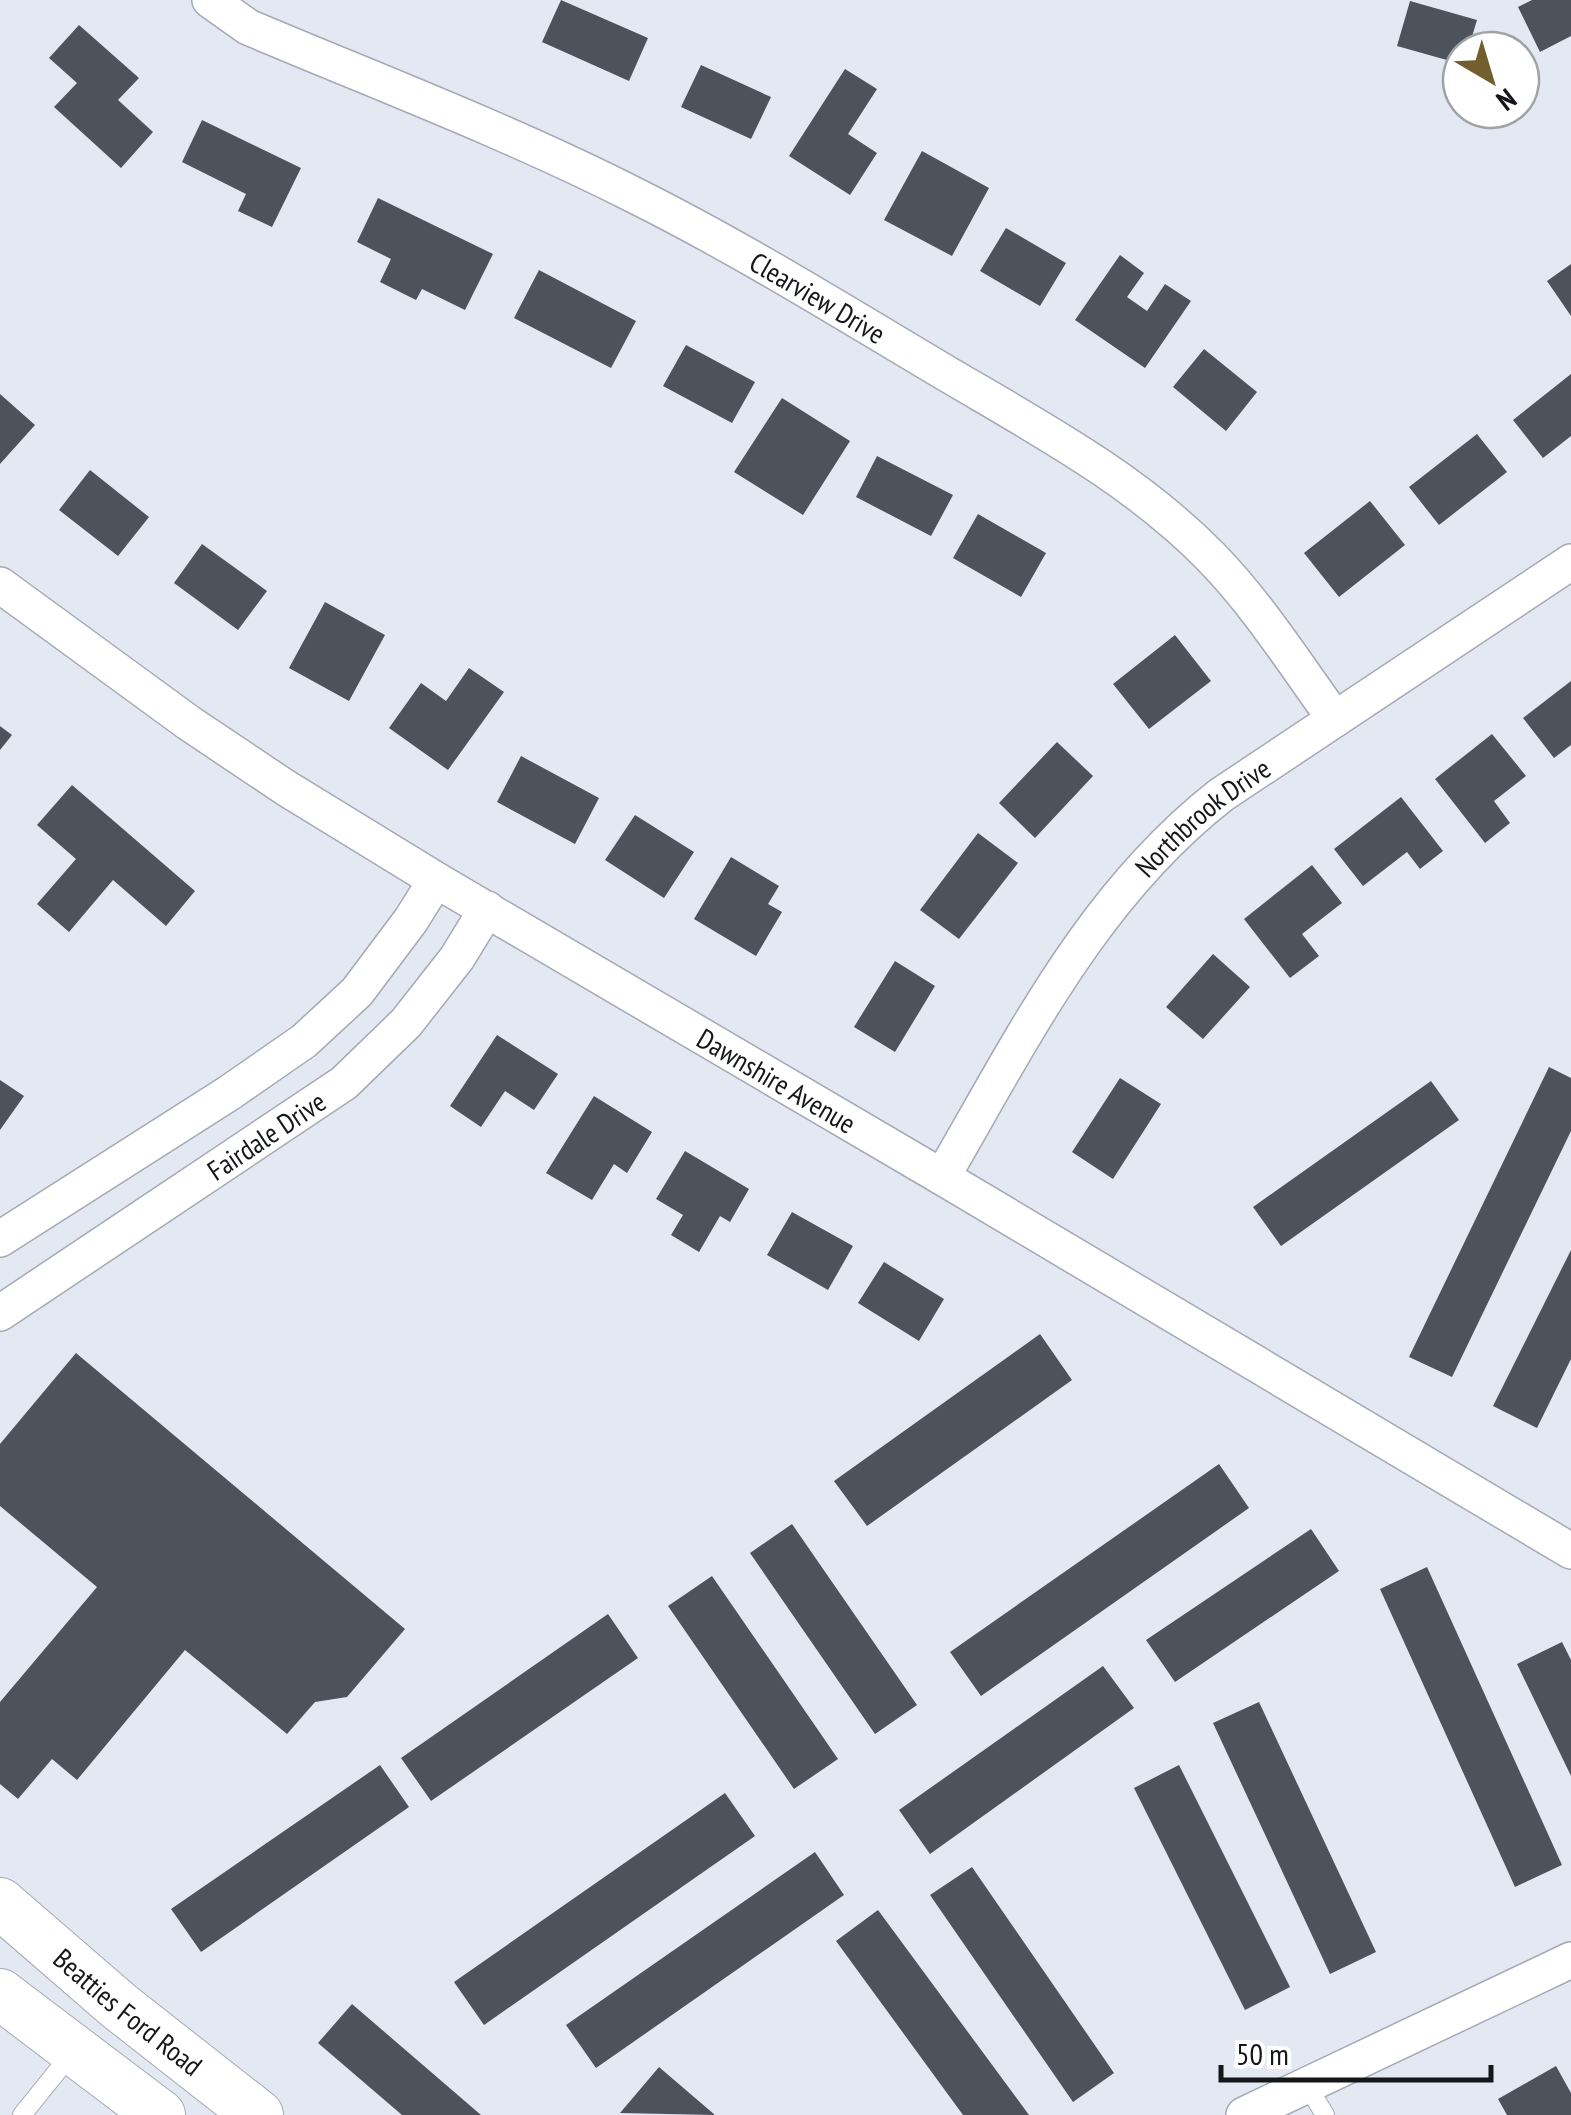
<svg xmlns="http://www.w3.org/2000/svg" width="1571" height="2115" viewBox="0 0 1571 2115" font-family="'PT Sans Narrow',sans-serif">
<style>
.building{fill:#4e525b}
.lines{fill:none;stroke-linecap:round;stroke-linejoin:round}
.lane-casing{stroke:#a5a9b4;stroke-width:20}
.street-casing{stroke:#a5a9b4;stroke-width:38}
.secondary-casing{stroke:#a5a9b4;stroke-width:52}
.lane{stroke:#fff;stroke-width:18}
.street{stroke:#fff;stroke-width:35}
.secondary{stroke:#fff;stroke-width:50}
.labels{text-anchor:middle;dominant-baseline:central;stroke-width:10;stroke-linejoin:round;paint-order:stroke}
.street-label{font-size:28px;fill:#14161a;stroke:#fff}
</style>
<rect width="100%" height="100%" fill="#e3e8f3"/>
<path class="building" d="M561 0 648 38 629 81 542 42Z
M1532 0H1571V36L1540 52 1518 7Z
M1410 1 1477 20 1468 50H1461V64L1397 46Z
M79 25 139 78 118 100 153 132 121 168 54 107 77 83 49 58Z
M701 65 771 97 751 139 681 107Z
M845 69 877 89 848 134 877 153 850 195 789 156Z
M202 120 301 168 272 227 238 211 246 194 182 162Z
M922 151 989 188 952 256 884 220Z
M378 198 493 254 465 310 422 289 416 300 380 282 391 259 357 242Z
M1006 228 1066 263 1040 306 980 271Z
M1120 255 1144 273 1127 297 1147 311 1165 284 1191 301 1145 368 1075 320Z
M1571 264V316L1547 281Z
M539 270 636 321 611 368 514 318Z
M686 345 755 382 732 423 663 386Z
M1204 349 1257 392 1226 431 1173 387Z
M1571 374V436L1543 458 1513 420Z
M0 394 35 425 0 464Z
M782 398 850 441 803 515 734 472Z
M1477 434 1507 472 1439 525 1409 487Z
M877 456 953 495 931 536 856 497Z
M90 470 149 517 118 556 59 510Z
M1370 501 1405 545 1339 597 1304 553Z
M978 514 1046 553 1021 597 953 558Z
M202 544 267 591 238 630 174 583Z
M325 602 385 635 349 701 289 668Z
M1175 635 1211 681 1149 729 1113 684Z
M469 668 504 692 448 770 389 728 421 683 446 701Z
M1571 681V745L1554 758 1523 718Z
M0 726 12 735 0 750Z
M1492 734 1526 776 1494 801 1510 823 1485 843 1435 779Z
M1057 742 1093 776 1035 838 999 803Z
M521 756 599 798 575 844 497 802Z
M72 785 195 891 166 926 113 880 69 932 37 904 76 859 37 825Z
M1401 797 1443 851 1420 869 1407 852 1363 886 1334 849Z
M635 815 694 852 664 898 605 860Z
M978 833 1018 863 959 939 920 910Z
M731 857 779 886 768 904 782 912 756 956 694 919Z
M1312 865 1342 903 1302 934 1319 956 1290 978 1244 919Z
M1213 954 1250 987 1203 1039 1166 1007Z
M895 961 935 986 895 1052 854 1027Z
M497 1035 558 1074 534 1110 505 1091 481 1127 450 1106Z
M1549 1067 1571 1078V1131L1452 1377 1409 1357Z
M1120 1078 1161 1104 1113 1179 1072 1152Z
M0 1080 24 1096 0 1130Z
M1431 1081 1459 1120 1281 1246 1253 1207Z
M594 1096 652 1132 627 1173 614 1164 592 1200 546 1173Z
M685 1151 749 1189 730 1222 720 1216 699 1252 671 1235 683 1215 656 1199Z
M792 1212 853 1246 828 1290 767 1255Z
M1571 1250V1359L1537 1428 1493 1406Z
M884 1262 944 1299 919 1341 858 1303Z
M1040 1334 1072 1380 867 1526 834 1481Z
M76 1353 405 1629 347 1697 315 1702 287 1734 185 1650 77 1780 52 1759 18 1799 0 1784V1702L97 1587 0 1506V1444Z
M1219 1464 1249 1508 981 1696 950 1652Z
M792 1524 917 1705 875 1734 750 1553Z
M1311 1529 1339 1571 1175 1682 1146 1640Z
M1427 1567 1562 1865 1515 1887 1380 1589Z
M712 1576 838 1759 794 1789 668 1606Z
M608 1614 638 1658 431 1801 401 1758Z
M1562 1642 1571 1660V1776L1517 1664Z
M1103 1666 1134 1708 930 1854 899 1810Z
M1259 1702 1376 1952 1330 1974 1213 1723Z
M380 1765 409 1807 201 1952 171 1909Z
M1179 1765 1290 1987 1245 2010 1134 1788Z
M725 1793 755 1836 484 2025 454 1982Z
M815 1852 844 1895 596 2068 566 2025Z
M972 1867 1114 2073 1073 2102 930 1895Z
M878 1910 1029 2115H963L836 1941Z
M352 2004 481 2115H402L318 2043Z
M1556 2066 1571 2093V2115H1507L1498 2099Z
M659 2067 715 2115 620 2113Z"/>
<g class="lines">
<defs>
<path id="lane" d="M1307 2085 1325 2115
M22 2115 72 2053"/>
<g id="street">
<path id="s1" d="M210 0 248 27C378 82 510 132 636 196 742 249 843 312 944 372 1037 427 1135 479 1211 557 1258 605 1295 664 1335 719"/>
<path id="s2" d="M0 585 189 723 286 788 436 880 942 1177 1571 1551"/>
<path id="s3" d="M942 1177C1023 1038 1092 896 1221 795L1571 562"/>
<path d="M0 1239 229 1093 304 1041 357 992 411 920 436 880"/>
<path id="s4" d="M0 1313 344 1083 406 1023 457 958 487 909"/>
<path d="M1244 2115 1571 1960"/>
</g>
<g id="secondary">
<path id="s5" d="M0 1903 119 2006 258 2115"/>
<path d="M0 1994 160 2115"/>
</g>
</defs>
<use href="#lane" class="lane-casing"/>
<use href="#street" class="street-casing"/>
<use href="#secondary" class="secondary-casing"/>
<use href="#lane" class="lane"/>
<use href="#street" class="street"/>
<use href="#secondary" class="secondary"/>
</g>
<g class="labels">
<g class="street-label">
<text stroke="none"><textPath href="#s1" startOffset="678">Clearview Drive</textPath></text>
<text stroke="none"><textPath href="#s3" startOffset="448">Northbrook Drive</textPath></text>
<text stroke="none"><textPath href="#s2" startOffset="922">Dawnshire Avenue</textPath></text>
<text stroke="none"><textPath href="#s4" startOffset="320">Fairdale Drive</textPath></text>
<text stroke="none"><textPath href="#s5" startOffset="168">Beatties Ford Road</textPath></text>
</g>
</g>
<g transform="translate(1491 80) rotate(142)"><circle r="48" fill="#ffffff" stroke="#a1a2a3" stroke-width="2.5"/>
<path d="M0-8L18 38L0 25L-18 38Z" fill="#735e2d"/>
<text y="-15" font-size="28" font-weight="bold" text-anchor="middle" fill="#14161a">N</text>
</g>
<path d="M1221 2065v15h270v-15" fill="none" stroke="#14161a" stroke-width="5"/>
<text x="1236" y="2065" font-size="30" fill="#14161a" stroke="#ffffff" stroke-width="8" paint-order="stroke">50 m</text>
</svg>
